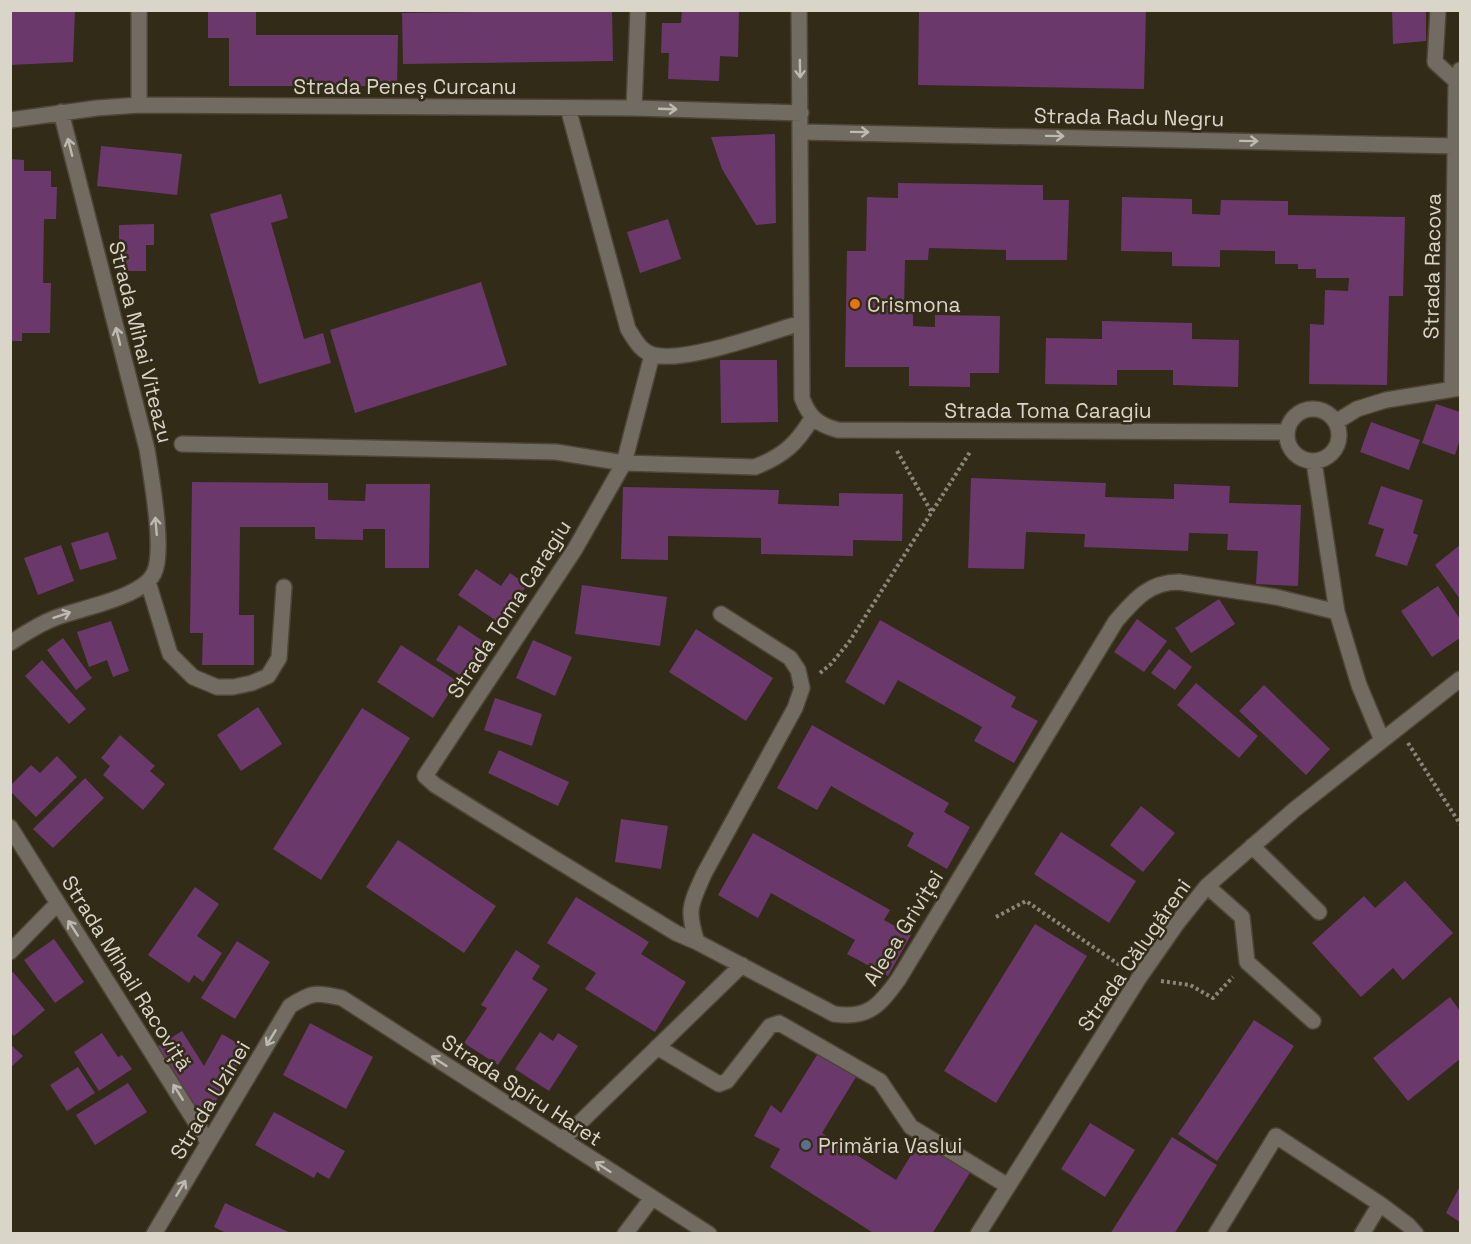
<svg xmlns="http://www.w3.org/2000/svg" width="1471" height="1244" viewBox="0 0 1471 1244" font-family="'Space Grotesk',sans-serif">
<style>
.building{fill:#6b386b}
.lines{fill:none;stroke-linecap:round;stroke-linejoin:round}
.minor-casing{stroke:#4d4634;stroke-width:18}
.path{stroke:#8a8576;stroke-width:4;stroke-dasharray:3 3;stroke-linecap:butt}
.minor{stroke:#716b62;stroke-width:15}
.oneway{stroke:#bfbaaf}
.food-dot{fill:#e8710a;stroke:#322b18;stroke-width:2}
.service-dot{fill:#5c6f8a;stroke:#322b18;stroke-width:2}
.labels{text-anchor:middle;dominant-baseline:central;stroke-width:5;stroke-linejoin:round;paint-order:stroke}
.street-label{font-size:21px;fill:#d9d5c9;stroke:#322b18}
.poi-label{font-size:21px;fill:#d9d5c9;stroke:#322b18;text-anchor:start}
</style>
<rect width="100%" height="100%" fill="#322b18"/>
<path class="building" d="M10 10H75L73 62 10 65Z
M208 10H256V35H398L397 86H229V38H208Z
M612 10 613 61 403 64 402 13Z
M682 10H739L738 57 720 56 719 81 668 79 669 53H661L662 23H681Z
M919 10H1146L1144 89 918 85Z
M1392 10H1426V41L1393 44Z
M775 134 776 223 756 225 722 169 711 137Z
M101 146 182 154 177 195 97 186Z
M10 159 24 160V171H51V187H57L56 219H44L43 283H51L50 333H22V341H10Z
M898 183 1043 185V200H1069L1067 260H1006V250L929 248 928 260H905L904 309H913V326L935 327V315L1000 316 999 373H970V387L909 386V367H845L847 251H866L867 197 898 198Z
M281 194 288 218 271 223 304 339 323 333 331 363 259 384 210 214Z
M1122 197 1192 199V214L1220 215 1221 200 1288 201V215L1405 217 1403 296H1389L1387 385 1309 384 1310 324 1324 325 1325 290 1348 291 1349 278H1316V269H1298V264H1275V251L1220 250V267L1172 266V252L1121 251Z
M668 219 681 259 640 273 627 232Z
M154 224V245H146V271H119V225Z
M481 282 507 365 355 413 330 330Z
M1102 321 1192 323V339L1239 340 1238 387 1173 385V370H1117V385L1045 384 1046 338 1102 339Z
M720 360H777L778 422 721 423Z
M1436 404 1460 412V439L1455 455 1422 443Z
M1371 422 1420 440 1409 470 1360 452Z
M971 478 1106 483 1105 497 1174 499V484L1230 486 1229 503 1301 505 1298 586 1256 584 1258 551 1227 550 1228 534 1189 533 1188 551 1084 547 1085 534 1026 532 1024 569 968 568Z
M192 482 328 483V500L365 501 366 484H430L429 568H385V529H363V540L315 539V527H240L239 615H254V665H202L203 633H190Z
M1381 486 1423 500 1413 533 1418 535 1407 566 1375 556 1384 529 1368 524Z
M623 487 779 490 778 504 839 506V493L903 494 902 541 853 540V556L761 554V538L668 536V560L621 559Z
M108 532 117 559 80 570 71 543Z
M61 545 74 581 38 595 24 558Z
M1460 545V599L1435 565Z
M476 569 501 586 510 573 527 585 501 624 458 595Z
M582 585 667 597 660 646 575 634Z
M1438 586 1460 619V638L1432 657 1401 611Z
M1219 599 1235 624 1191 653 1175 628Z
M1137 619 1167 641 1144 672 1114 652Z
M880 620 1016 697 1011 707 1038 721 1014 763 974 741 982 727 898 680 884 705 845 682Z
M111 621 129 671 113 677 107 660 89 667 77 632Z
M459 625 489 645 466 679 436 660Z
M696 629 773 678 746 721 669 672Z
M63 638 92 678 76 690 47 650Z
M533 640 572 657 555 696 516 678Z
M401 645 457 681 433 718 377 682Z
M1169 649 1192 667 1175 690 1151 673Z
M42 660 86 709 69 724 25 676Z
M1196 683 1258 736 1239 758 1177 705Z
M1264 685 1330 749 1306 775 1239 711Z
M495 698 542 714 532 746 484 730Z
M258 707 282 744 241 771 217 735Z
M362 708 410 738 321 880 273 849Z
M812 725 949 803 944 812 970 827 947 869 907 846 914 833 831 786 817 810 777 788Z
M120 735 155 766 150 771 165 784 143 810 103 775 110 766 101 758Z
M499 750 569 782 558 806 488 773Z
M57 756 77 777 36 817 10 791V786L31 765 40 773Z
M85 778 104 798 53 848 33 829Z
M1141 806 1175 833 1143 872 1110 845Z
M621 819 668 826 661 869 615 862Z
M1061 832 1136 881 1109 923 1034 874Z
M753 833 890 910 884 920 911 935 888 976 847 954 855 940 771 893 758 918 718 895Z
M398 840 496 906 464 953 366 887Z
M1405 881 1453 933 1403 980 1393 968 1361 997 1312 943 1364 896 1375 908Z
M195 887 219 904 197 936 222 953 203 982 194 975 189 983 148 955Z
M576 897 649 942 641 954 686 982 655 1032 585 989 596 973 547 943Z
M1035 924 1087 956 996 1103 944 1071Z
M54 939 84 982 55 1003 24 960Z
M237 941 270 962 235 1019 201 998Z
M516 950 540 966 532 979 548 989 498 1065 464 1043 487 1008 481 1005Z
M13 972 45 1010 14 1036 10 1032V974Z
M1450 997 1460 1011V1059L1408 1101 1373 1058Z
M1254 1020 1294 1046 1217 1161 1178 1134Z
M310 1023 373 1057 346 1109 283 1075Z
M182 1031 204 1066 222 1034 247 1049 213 1106 204 1109 195 1107 158 1046Z
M540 1032 553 1041 558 1033 578 1046 549 1091 515 1069Z
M102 1033 118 1057 122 1055 132 1069 99 1091 74 1052Z
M10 1044 23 1056 10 1068Z
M820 1050 859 1072 822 1133 896 1180 920 1140 971 1171 932 1234H875L770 1167 780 1149 754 1136 771 1105 781 1113Z
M78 1067 95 1093 67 1111 50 1085Z
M128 1083 147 1112 95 1145 76 1115Z
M274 1112 345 1151 329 1179 317 1172 314 1178 255 1145Z
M1090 1123 1135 1150 1105 1197 1061 1169Z
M1172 1137 1217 1165 1174 1234H1110Z
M1460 1186V1222L1446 1213Z
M225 1203 293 1234H228L214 1227Z"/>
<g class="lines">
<defs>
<path id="minor" d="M799 10 802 398C809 417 818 425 838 430L1287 432
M1438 10 1435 62 1456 81
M139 105V10
M568 108 628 329C635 340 641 352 654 355 685 363 767 333 801 323
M634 108 638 10
M10 120 97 108 139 105 634 108 801 113
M801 132 1455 146
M652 355 624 463 575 549 425 776 435 785 475 810 676 933 697 942
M1452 388 1456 81 1460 70
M1287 435a26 26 0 1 1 52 0a26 26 0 1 1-52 0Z
M1336 422 1357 409 1386 400 1460 388
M182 444 556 452 624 463 755 467C783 456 797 444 812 418
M1314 462 1337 612 1359 685 1382 740
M148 582 170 654 193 677 217 687H233L252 683 268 676 279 658 284 587
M721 614 790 658 798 670 802 688 795 708 704 874C691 904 686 909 697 942L834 1014C868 1019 879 1006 898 980L1116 621C1135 599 1149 582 1179 582L1276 597 1337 612
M10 643C24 634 39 624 55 618 80 608 142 598 154 573 165 551 151 476 147 449L61 112
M10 827 208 1142
M1252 846 1319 912
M1207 886 1242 917 1247 962 1313 1021
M10 952 57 904
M657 1047 719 1084 727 1081 770 1026 779 1023 880 1081 911 1127 1008 1186
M562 1140 742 965
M1380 1204 1408 1225 1416 1234
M154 1234 290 1006C312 992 316 992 342 998L709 1234
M625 1234 652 1198
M978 1234 1139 978 1178 922 1207 886 1294 810 1460 679
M1216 1234 1276 1136 1380 1204 1362 1234"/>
</defs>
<use href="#minor" class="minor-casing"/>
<path class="path" d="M897 451 932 513
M820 673 831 664 849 642 970 452
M1408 743 1460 824
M996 917 1026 901 1124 968
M1161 981 1190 985 1213 998 1233 977"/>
<use href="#minor" class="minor"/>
</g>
<defs><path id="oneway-shaft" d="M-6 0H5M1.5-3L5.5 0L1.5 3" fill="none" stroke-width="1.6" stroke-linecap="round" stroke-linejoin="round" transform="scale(1.5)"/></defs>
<g class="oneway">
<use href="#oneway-shaft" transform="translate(800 69) rotate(89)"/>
<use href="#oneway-shaft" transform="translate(668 109) rotate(2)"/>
<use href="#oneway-shaft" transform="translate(860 132) rotate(1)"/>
<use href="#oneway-shaft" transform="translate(1055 136) rotate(1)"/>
<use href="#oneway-shaft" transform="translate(1249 141) rotate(1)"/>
<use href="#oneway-shaft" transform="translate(70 147) rotate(-104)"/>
<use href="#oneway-shaft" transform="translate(118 336) rotate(-104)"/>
<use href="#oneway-shaft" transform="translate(156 526) rotate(-95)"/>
<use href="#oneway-shaft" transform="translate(62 615) rotate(-19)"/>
<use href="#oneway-shaft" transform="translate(73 928) rotate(-123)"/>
<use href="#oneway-shaft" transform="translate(271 1038) rotate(121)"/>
<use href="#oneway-shaft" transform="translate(439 1061) rotate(-147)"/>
<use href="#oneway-shaft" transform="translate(178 1092) rotate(-122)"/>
<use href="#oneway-shaft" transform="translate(603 1167) rotate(-147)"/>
<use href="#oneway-shaft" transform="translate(181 1188) rotate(-59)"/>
</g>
<circle class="food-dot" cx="855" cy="304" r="6"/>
<circle class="service-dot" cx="806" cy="1145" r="6"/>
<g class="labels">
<g class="street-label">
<text x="405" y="86">Strada Peneș Curcanu</text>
<text transform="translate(1129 117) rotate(1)">Strada Radu Negru</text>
<text transform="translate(1432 266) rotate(-89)">Strada Racova</text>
<text transform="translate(141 342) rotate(76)">Strada Mihai Viteazu</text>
<text x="1048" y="410">Strada Toma Caragiu</text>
<text transform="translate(509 609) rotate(-57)">Strada Toma Caragiu</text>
<text transform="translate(903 928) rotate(-58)">Aleea Griviței</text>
<text transform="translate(1134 955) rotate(-55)">Strada Călugăreni</text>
<text transform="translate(127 973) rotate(58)">Strada Mihail Racoviță</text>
<text transform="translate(522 1090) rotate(33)">Strada Spiru Haret</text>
<text transform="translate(210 1100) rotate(-59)">Strada Uzinei</text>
</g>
<g class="poi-label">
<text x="867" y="304">Crismona</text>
<text x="818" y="1145">Primăria Vaslui</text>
</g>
</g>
<rect width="1471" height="1244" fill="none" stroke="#d9d5c9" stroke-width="24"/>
</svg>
